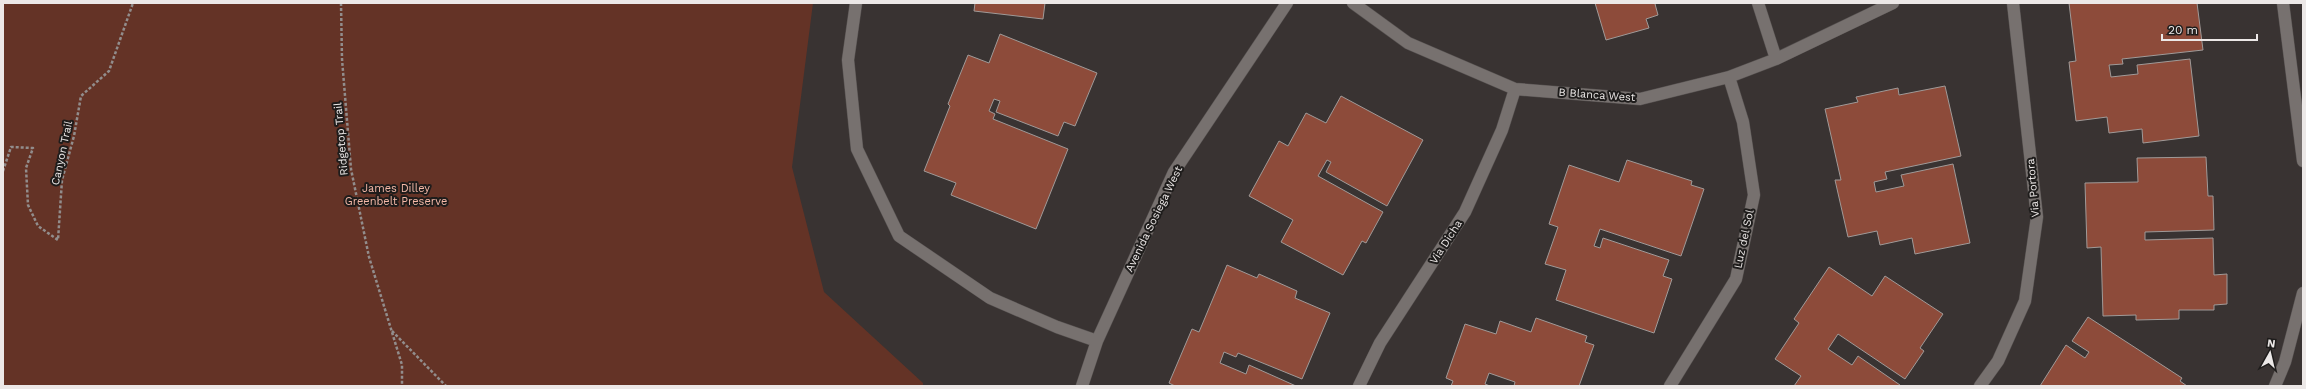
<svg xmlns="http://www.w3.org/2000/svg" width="2306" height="389" viewBox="0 0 2306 389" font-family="'Work Sans',sans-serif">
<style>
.green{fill:#643326}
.building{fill:#8d4b3a;stroke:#a09a98}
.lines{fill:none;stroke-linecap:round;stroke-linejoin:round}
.street-casing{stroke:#55504f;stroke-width:13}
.path{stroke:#928d8c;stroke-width:2.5;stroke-dasharray:3 2;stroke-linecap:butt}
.street{stroke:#77716f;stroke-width:12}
.labels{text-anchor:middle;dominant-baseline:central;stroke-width:4;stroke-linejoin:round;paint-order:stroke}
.street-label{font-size:11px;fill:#ece8e7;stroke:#1e1c1b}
.park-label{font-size:11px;fill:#f5b9a8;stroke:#1e1c1b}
</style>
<rect width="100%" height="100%" fill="#393332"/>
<path class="green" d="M3 3H813L792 167 824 292 923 383V386H3Z"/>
<path class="building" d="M975 3H1045L1043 19 974 11Z
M1595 3H1658L1655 4 1658 15 1646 19 1649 28 1606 40Z
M2069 3H2197L2203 50 2122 59 2123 64 2109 65 2111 77 2138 74 2137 65 2190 59 2199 136 2143 143 2142 129 2109 133 2107 117 2076 121 2069 62 2076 61Z
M1000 34 1097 73 1075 126 1064 122 1058 136 996 112 1000 101 994 99 989 111 995 114 993 119 1068 149 1036 229 951 195 956 183 924 171 950 106 948 104 968 55 989 63Z
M1945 86 1961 156 1885 172 1887 179 1874 182 1876 192 1904 186 1901 175 1953 164 1970 243 1915 254 1912 238 1880 245 1877 231 1848 237 1835 180H1841L1825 109 1858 102 1856 97 1898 88 1899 95Z
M1341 96 1423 140 1387 206 1326 172 1331 162 1327 160 1318 176 1383 212 1366 243 1362 241 1343 275 1281 242 1293 220 1249 196 1279 141 1288 146 1306 113 1326 123Z
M2206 157 2208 196H2213L2214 230 2145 232V240L2213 238 2214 275 2227 274V304L2214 305V310H2179V319L2136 320V315L2103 316 2101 247 2087 248 2085 183 2138 182 2137 158Z
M1627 160 1692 181 1691 185 1704 189 1681 256 1600 229 1594 246 1600 248 1603 238 1669 260 1663 276 1672 279 1654 333 1556 300 1566 270 1545 264 1558 227 1549 224 1569 165 1619 182Z
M1227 265 1257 278 1259 274 1297 291 1295 298 1330 313 1302 379 1238 353 1236 357 1224 352 1220 363 1246 374 1249 365 1296 386H1175L1169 383 1192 329 1199 332Z
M1829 267 1872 296 1885 276 1943 314 1920 348 1924 351 1905 379 1838 334 1828 349 1852 365 1858 356 1900 385 1899 386H1794L1801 376 1775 359 1799 323 1794 319Z
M2088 317 2182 378 2180 381 2187 386H2040L2066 345 2085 358 2089 352 2072 341Z
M1536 318 1587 336 1585 342 1594 345 1579 386H1514L1515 382 1489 373 1485 384 1490 386H1451L1453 381 1446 378 1465 324 1496 334 1500 321 1531 332Z"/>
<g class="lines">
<defs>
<path id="street" d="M856 3 848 60 857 149 899 236 990 298 1057 327 1097 341
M1353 3 1408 43 1515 89 1640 99 1729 77 1776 59 1893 3
M1758 3 1776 59
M2283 3 2303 161
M1082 386 1097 341 1174 172 1287 3
M1359 386 1380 343 1465 212 1502 130 1515 89
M1670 386 1736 279 1754 195 1743 122 1729 77
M1980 386 1998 361 2025 301 2037 217 2013 3
M2275 386 2285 362 2303 293"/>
</defs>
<use href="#street" class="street-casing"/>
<path class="path" d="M341 3 342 59 351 169 369 257 402 365V386
M3 171 11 147 33 148 26 168 28 205 38 226 58 240 62 180 74 136 81 96 109 71 133 3
M392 331 446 386"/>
<use href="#street" class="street"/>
</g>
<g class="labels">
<g class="street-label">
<text transform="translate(1597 95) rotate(4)">B Blanca West</text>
<text transform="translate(341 139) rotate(-95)">Ridgetop Trail</text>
<text transform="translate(62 153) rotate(-78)">Canyon Trail</text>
<text transform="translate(2033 188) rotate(-95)">Via Portora</text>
<text transform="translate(1154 219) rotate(-64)">Avenida Sosiega West</text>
<text transform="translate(1744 239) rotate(-78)">Luz del Sol</text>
<text transform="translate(1446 242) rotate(-57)">Via Dicha</text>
</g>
<g class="park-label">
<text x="396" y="188">James Dilley<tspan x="396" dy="13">Greenbelt Preserve</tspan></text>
</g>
</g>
<rect width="2306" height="389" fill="none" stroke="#ece8e7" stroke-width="8"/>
<g transform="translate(2270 353) rotate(8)" stroke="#1e1c1b" stroke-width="3" paint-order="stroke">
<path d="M0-3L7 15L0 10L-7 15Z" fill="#ece8e7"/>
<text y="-6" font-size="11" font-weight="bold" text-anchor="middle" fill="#ece8e7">N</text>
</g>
<path d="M2162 34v6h95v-6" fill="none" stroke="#ece8e7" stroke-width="2"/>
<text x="2168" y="34" font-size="12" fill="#ece8e7" stroke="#1e1c1b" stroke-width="3" paint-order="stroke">20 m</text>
</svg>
